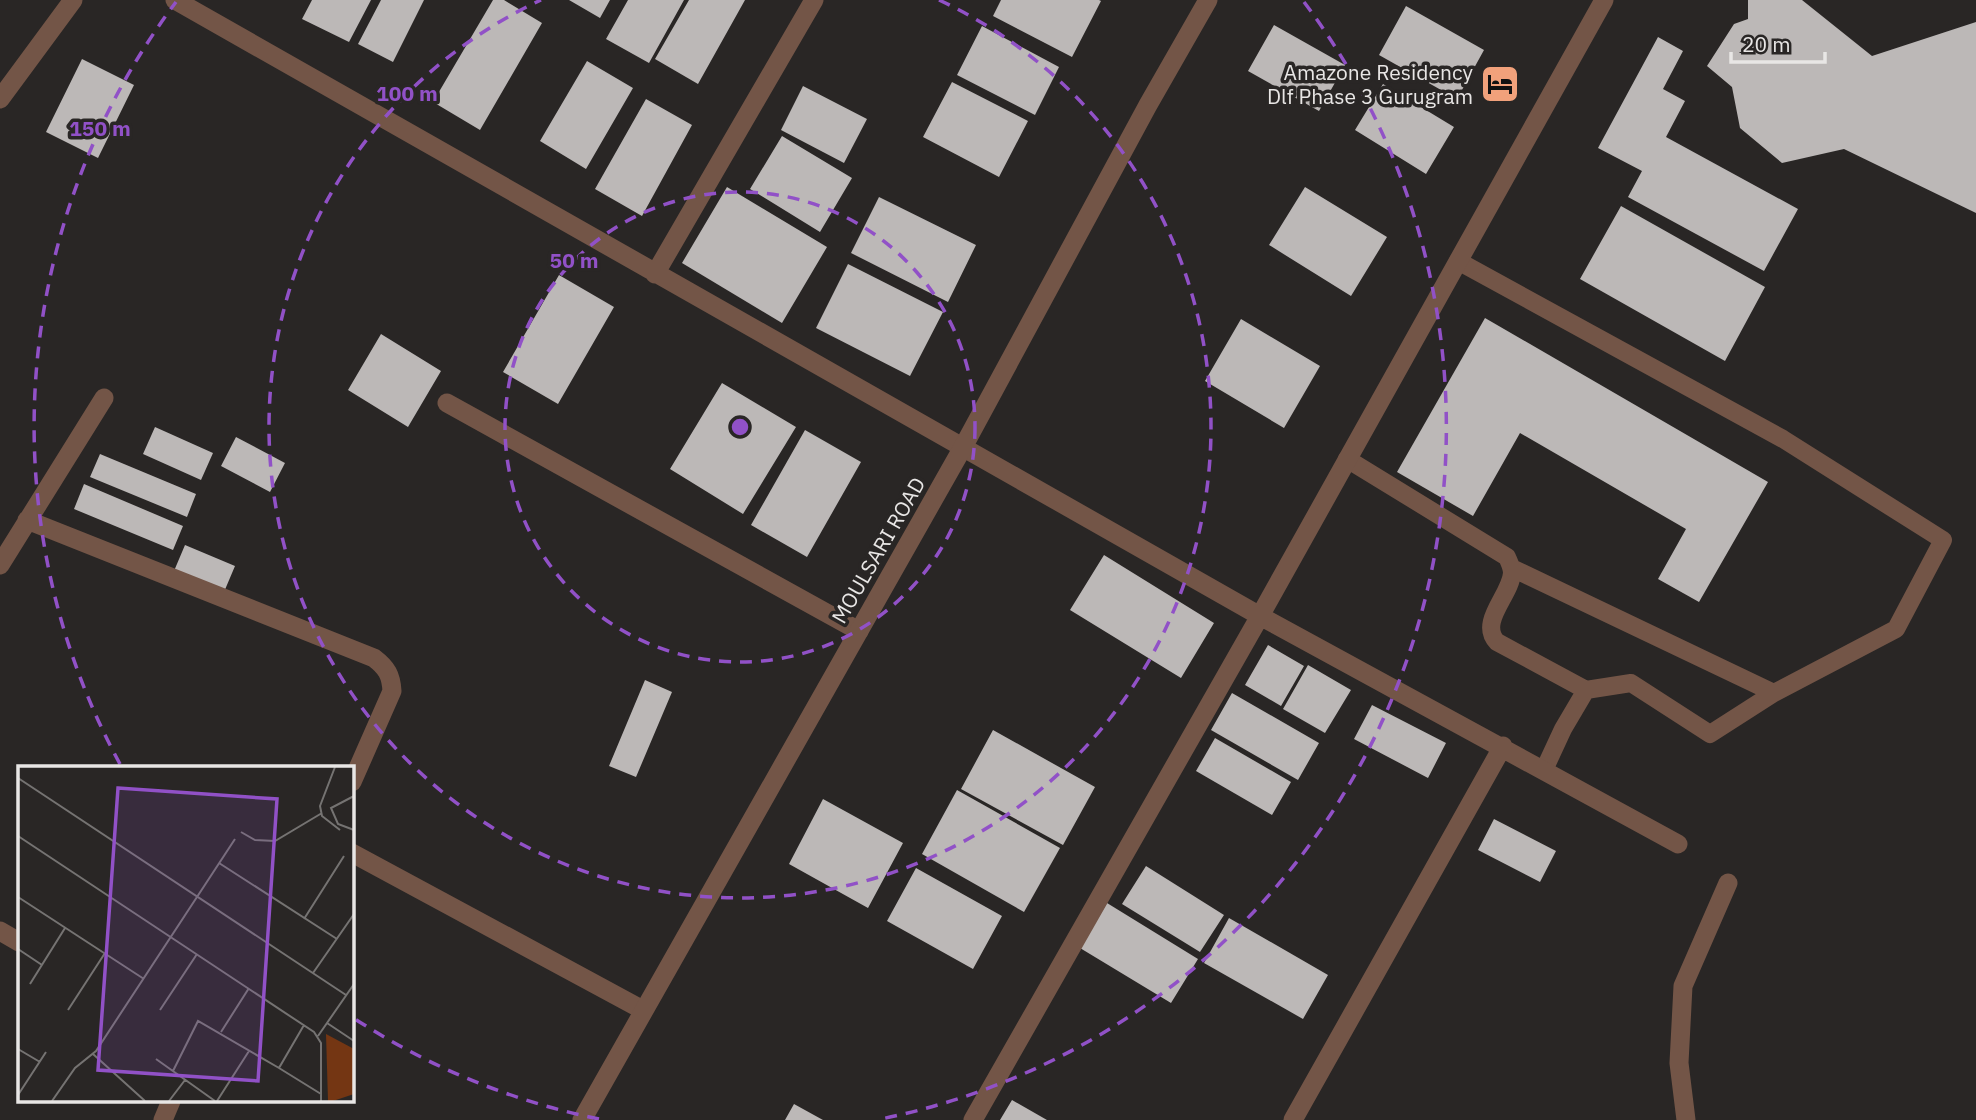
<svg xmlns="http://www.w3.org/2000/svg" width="1976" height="1120" viewBox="0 0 1976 1120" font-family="'IBM Plex Sans',sans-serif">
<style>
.building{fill:#bcb8b7}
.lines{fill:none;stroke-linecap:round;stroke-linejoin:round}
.service{stroke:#735547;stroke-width:18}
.minor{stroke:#735547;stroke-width:19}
.tertiary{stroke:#735547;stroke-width:19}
.ring{fill:none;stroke:#9151c7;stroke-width:3.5;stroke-dasharray:12 9}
.labels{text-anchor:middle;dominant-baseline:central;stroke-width:7;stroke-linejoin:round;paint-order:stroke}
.poi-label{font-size:21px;fill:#e8e6e5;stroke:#292625;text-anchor:end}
.street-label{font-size:21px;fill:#e8e6e5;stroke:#292625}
.inset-road{fill:none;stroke:#757372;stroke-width:2}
.view{fill:#9151c7;fill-opacity:0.15;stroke:#9151c7;stroke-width:3.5}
.inset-edge{fill:none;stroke:#e8e6e5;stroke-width:3.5}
.centre{fill:#9151c7;stroke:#292625;stroke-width:3.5}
.ring-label{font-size:21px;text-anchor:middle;font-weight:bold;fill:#9151c7;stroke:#292625;stroke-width:7;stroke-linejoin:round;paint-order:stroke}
</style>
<rect width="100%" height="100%" fill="#292625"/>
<path class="building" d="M312 0H371L349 42 302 19Z
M381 0H424L393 62 358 44Z
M493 0H504L542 23 480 130 433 102Z
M569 0H610L600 18Z
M628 0H684L649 63 606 39Z
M689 0H745L698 84 655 59Z
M1001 0H1099L1101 1 1072 57 993 16Z
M1748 0H1802L1872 56 1976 22V213L1844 149 1782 163 1740 128 1732 87 1707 66 1734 24 1748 19Z
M1406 6 1484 50 1457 99 1379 55Z
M1274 25 1345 65 1319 111 1248 71Z
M982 26 1059 67 1035 115 957 75Z
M1658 37 1683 51 1663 89 1685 101 1666 137 1798 209 1764 271 1628 197 1642 171 1598 148Z
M82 59 134 85 98 158 46 132Z
M587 61 633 88 586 169 540 141Z
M952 82 1028 121 999 177 923 137Z
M1383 84 1454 127 1426 174 1355 130Z
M803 86 867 119 844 163 781 130Z
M646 99 692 125 642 216 595 189Z
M782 136 852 178 820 232 750 189Z
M727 187 827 247 782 323 682 263Z
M1305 187 1387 237 1351 296 1269 245Z
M879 197 976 245 948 302 851 253Z
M1621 206 1765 287 1725 361 1580 279Z
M848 264 943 312 910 376 816 328Z
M559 275 614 307 558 404 503 372Z
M1485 318 1768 482 1699 602 1658 579 1686 529 1520 433 1473 516 1397 472Z
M1241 319 1320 366 1284 428 1205 381Z
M381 334 441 371 408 427 348 390Z
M722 383 796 427 743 514 670 469Z
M155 427 213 453 201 480 143 454Z
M805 430 861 462 807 557 751 525Z
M236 437 285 463 270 492 221 466Z
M100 454 196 494 187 517 90 477Z
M84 484 183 526 173 550 74 509Z
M185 545 235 566 224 592 174 571Z
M1104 555 1214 623 1181 678 1070 610Z
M1268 645 1304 666 1281 706 1245 685Z
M1308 665 1351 690 1325 733 1283 709Z
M645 680 672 692 636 777 609 766Z
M1232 693 1319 743 1298 780 1211 730Z
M1372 705 1446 743 1428 778 1354 739Z
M993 730 1095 787 1063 845 961 789Z
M1215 738 1291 782 1272 815 1196 771Z
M957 790 1060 848 1024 912 922 854Z
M823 799 903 843 868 908 789 864Z
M1494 819 1556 851 1540 882 1478 850Z
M1146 866 1224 915 1200 952 1122 904Z
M916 868 1002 916 973 969 887 921Z
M1107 903 1198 959 1171 1003 1080 948Z
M1229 918 1328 975 1303 1019 1204 963Z
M1012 1100 1047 1120H1000Z
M794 1104 823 1120H785Z"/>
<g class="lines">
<path class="service" d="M1458 261 1783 439 1943 540 1896 629 1774 693 1710 734 1631 683 1586 690 1563 729 1544 770
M1347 459 1507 557C1509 562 1512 567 1512 573 1511 595 1478 622 1497 642L1586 690
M1512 568 1774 693"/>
<path class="minor" d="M175 0 1260 616 1678 844
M0 99 73 0
M655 274 814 0
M447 403 859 631
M27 520 374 658C387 668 391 675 392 691L352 782
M0 565 104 398
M352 853 643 1010
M0 931 19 942
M163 1120 171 1101
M973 1120 1260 616 1604 0
M1293 1120 1503 746
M1686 1120 1679 1063 1683 986 1728 883"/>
<path class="tertiary" d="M582 1120 962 449 1148 105 1208 0"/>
</g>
<g class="ring">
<circle cx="740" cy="427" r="235"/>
<path d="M939 0A471 471 0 1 1 541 0"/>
<path d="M599 1119A706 706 0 0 1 355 1019M120 764A706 706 0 0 1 176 2M1304 2A706 706 0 0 1 881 1119"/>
</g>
<defs>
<symbol id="hotel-square" viewBox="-11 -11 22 22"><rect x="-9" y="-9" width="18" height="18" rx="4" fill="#f1a17b" stroke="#292625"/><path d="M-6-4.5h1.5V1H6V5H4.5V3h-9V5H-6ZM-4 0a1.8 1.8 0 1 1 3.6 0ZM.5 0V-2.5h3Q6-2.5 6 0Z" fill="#111"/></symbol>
</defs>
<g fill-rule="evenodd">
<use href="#hotel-square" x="1478" y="62" width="44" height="44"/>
</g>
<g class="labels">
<g class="poi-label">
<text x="1473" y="72">Amazone Residency<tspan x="1473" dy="24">Dlf Phase 3 Gurugram</tspan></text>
</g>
<g class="street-label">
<text transform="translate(878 550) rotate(-60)">MOULSARI ROAD</text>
</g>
</g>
<g transform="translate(18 766)">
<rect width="336" height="336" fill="#292625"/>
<path d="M308 268 336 283V328L315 335H310Z" fill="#743613"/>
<path class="inset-road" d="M317 1 302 40 304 50 322 64M0 12 328 229M336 30 313 42 320 58 336 64M223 66 237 74 257 75 304 47M0 70 296 266 303 277V335M201 97 319 173M0 131 126 213M286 153 326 90M0 183 24 199M295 207 336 148M12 218 47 162M50 244 87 187M142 244 179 188M309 257 336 275M286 259 261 302 303 328M203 266 231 222M300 270 336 218M0 283 22 296M75 288 127 335M138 293 197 335M155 305 180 255 261 302M0 329 28 286M34 335 57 302 78 285 217 73M151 335 167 314M199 335 231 285"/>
<path class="view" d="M100 22 259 33 240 315 80 304Z"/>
<rect width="336" height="336" class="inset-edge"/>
</g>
<circle cx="740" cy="427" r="10" class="centre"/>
<g class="ring-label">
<text x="407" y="101">100 m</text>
<text x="100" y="136">150 m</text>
<text x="574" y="268">50 m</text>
</g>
<path d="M1731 52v10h94v-10" fill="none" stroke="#e8e6e5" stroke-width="3.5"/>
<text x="1742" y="52" font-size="21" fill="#e8e6e5" stroke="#292625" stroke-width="5" paint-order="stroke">20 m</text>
</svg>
